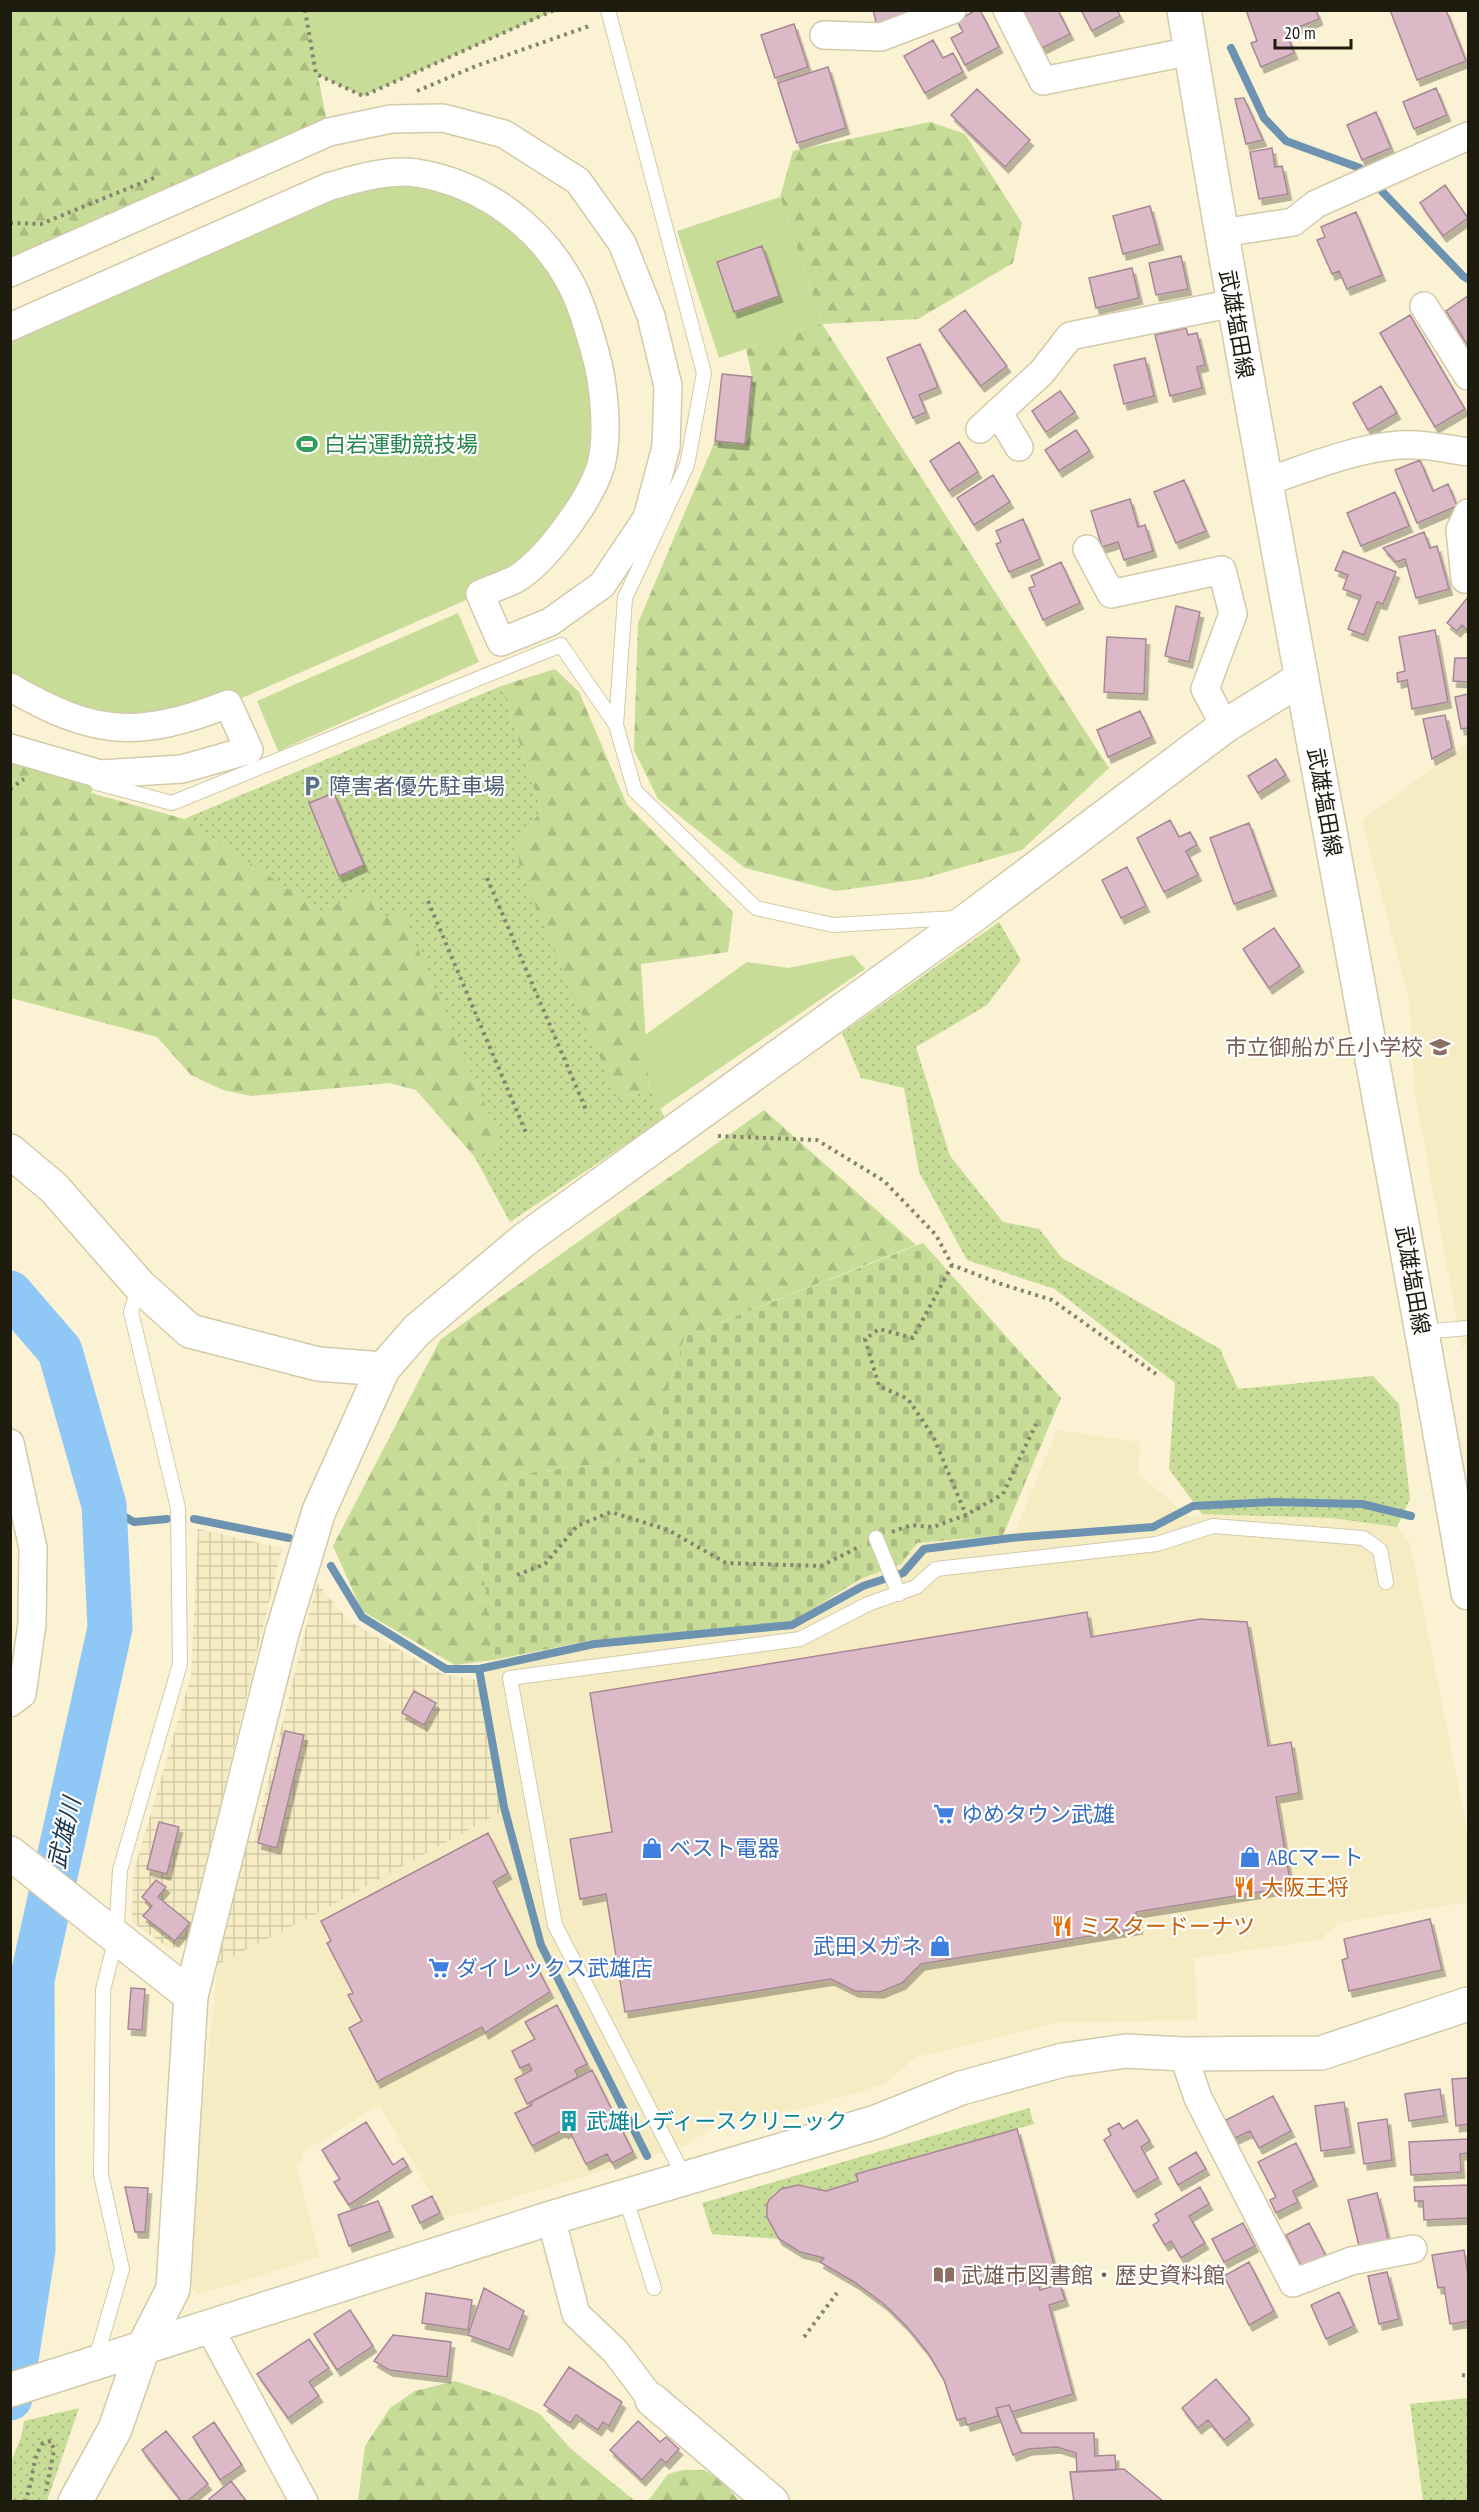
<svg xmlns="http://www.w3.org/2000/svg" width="1479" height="2512" viewBox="0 0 1479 2512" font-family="'PT Sans Narrow','Noto Sans JP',sans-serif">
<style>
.built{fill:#f6ecc3}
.industrial{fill:url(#industrial-grid)}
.grass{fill:url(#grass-dots)}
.forest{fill:url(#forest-firs)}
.cemetery{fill:url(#cemetery-stones)}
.pitch{fill:#c6dc97}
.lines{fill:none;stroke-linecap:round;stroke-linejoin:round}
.stream{stroke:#6d93b1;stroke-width:8}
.river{stroke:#8fc7f6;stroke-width:45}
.building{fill:#dcb9c7;stroke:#a78795;stroke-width:1.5;filter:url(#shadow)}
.lane-casing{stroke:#d2caaa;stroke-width:16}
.street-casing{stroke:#d2caaa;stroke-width:30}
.secondary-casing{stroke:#d2caaa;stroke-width:36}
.path{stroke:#88836d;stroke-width:4;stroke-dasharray:3 4.5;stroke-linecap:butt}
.lane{stroke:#fff;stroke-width:14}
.street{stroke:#fff;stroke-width:27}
.secondary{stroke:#fff;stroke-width:33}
.labels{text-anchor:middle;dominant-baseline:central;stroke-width:4.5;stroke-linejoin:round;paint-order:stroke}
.street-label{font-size:22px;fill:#1e1b0f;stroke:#fff}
.leisure-label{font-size:22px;fill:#27864d;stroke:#fff;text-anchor:start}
.service-label{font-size:22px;fill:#4e5e75;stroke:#fff;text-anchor:start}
.education-label{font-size:22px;fill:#785e54;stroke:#fff;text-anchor:end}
.shop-label{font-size:22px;fill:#366cbe;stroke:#fff;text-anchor:start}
.food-label{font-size:22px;fill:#c56008;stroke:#fff;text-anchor:start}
.culture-label{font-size:22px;fill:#0d838f;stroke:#fff;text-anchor:start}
.water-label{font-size:24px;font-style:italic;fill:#17364e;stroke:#fff}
</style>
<defs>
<pattern id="industrial-grid" width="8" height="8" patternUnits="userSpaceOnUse" patternTransform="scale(1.5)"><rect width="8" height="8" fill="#f6ecc3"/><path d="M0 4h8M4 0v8" fill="none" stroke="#d2caa6"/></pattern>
<pattern id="grass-dots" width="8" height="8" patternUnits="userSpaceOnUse" patternTransform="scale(1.5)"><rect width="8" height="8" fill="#c6dc97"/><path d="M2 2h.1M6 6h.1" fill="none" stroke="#aabc81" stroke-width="1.8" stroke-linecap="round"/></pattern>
<pattern id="forest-firs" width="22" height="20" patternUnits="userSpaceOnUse" patternTransform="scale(1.5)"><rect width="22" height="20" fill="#c6dc97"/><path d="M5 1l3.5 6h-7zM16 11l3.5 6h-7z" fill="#aabc81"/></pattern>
<pattern id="cemetery-stones" width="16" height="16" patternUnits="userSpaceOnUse" patternTransform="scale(1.5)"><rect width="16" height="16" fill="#c6dc97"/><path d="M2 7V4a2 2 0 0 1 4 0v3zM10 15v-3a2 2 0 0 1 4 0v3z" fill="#aabc81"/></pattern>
<filter id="shadow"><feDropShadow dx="3.5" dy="6" stdDeviation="0" flood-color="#0004"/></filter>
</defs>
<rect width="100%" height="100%" fill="#faf2d2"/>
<path class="built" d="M1468 742V1345L1462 1347 1415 1094 1409 1000 1362 820Z
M1057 1430 1140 1442 1138 1474 1190 1517 1202 1514 1332 1518 1397 1527 1410 1543 1468 1835V1902L1338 1923 1320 1940 1194 1958 1198 2020 1057 2023 916 2057 885 2084 805 2108 721 2123 684 2146 446 2218 379 2105 302 2153 304 2160 296 2165 320 2257 198 2295 183 2280 218 1964 310 1917 501 1812 477 1680 493 1660 592 1640 792 1622 860 1579 901 1564 917 1543 1014 1534Z"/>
<path class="industrial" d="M198 1529 282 1548 214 1831 253 1842 317 1583 349 1621 442 1674 477 1680 501 1812 310 1917 218 1964 191 1944 170 1949 132 1922 133 1874 191 1676Z"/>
<path class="grass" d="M501 686 541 810 517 844 618 1100 649 1088 665 1118 510 1222 474 1156 502 1143 383 918 372 889 321 912 184 819Z
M999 922 1021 960 987 1005 916 1047 950 1156 1003 1222 1039 1229 1062 1258 1220 1349 1238 1389 1373 1376 1399 1404 1410 1499 1397 1527 1332 1518 1202 1514 1169 1469 1175 1383 1055 1289 967 1260 919 1172 904 1088 861 1078 842 1033Z
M1029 2108 1034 2124 857 2173 858 2181C849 2184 836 2191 826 2191 817 2190 808 2184 798 2185 760 2189 761 2214 779 2239L712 2234 702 2203Z
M1468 2398V2501H1423L1410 2404Z
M79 2408 47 2501H11V2462L21 2438 24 2421Z"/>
<path class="forest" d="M11 11H305L329 132 11 273Z
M930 122 965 134 1022 223 1013 263 918 319 822 324 1109 768 1022 850 921 879 836 891 745 868 658 799 634 750 638 623 715 441 745 444 752 377 746 349 822 323 780 197 793 151Z
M555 669 579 692 627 805 733 912 728 952 641 964 649 1088 618 1100 520 869 517 844 541 810 501 686Z
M10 748 100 774 91 793 184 819 321 911 372 889 383 918 402 912 502 1144 474 1156 416 1090 390 1083 252 1096 223 1090 191 1075 157 1037 11 998Z
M764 1110 916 1245 685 1336 646 1458 513 1475 478 1521 493 1660 455 1665 362 1611 333 1546 440 1340Z
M455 2381 504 2397 540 2414 570 2448 635 2501H358L365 2446 390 2408 415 2391Z
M683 2470H704L722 2481 739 2501H648L668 2474Z"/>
<path class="cemetery" d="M923 1243 1061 1398 1003 1535 917 1543 901 1564 860 1579 792 1622 592 1640 493 1660 478 1521 513 1475 646 1458 685 1336Z"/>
<path class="pitch" d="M305 11V10L554 11 363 96 316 74Z
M376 174 459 185 551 253 605 422 578 512 480 594 228 704 144 728 11 687V327Z
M780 197 822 323 719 358 677 231Z
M458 613 479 662 278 751 257 701Z
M853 955 865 969 660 1109 649 1088 645 1035 747 962 788 968Z"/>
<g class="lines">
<path class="stream" d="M1231 48 1264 118 1286 141 1360 168 1367 175
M1375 184 1463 276 1468 279
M104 1505 134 1522 167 1519
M194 1519 289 1538
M331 1566 362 1617 446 1669H479L594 1644 792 1625 863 1586 903 1573 924 1549 1011 1538 1153 1527 1193 1506 1274 1502 1362 1504 1411 1516
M479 1669 504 1807 541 1945 647 2156"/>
<path class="river" d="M10 1293 60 1351 104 1505 110 1628 32 1980 33 2250 10 2398"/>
</g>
<path class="building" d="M873 10H927L877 26Z
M976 10H980L999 47 965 65 951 38 963 32 957 21Z
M1023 10H1058L1070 34 1042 48Z
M1081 10H1117L1120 16 1092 31Z
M1246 10H1316L1319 19 1286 32 1294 53 1261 67 1251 43 1257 41Z
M1390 10H1446L1466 61 1417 80Z
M794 24 808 67 775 78 761 35Z
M933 40 943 58 953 53 963 72 925 93 904 56Z
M828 67 846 128 797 143 778 83Z
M1436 88 1447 115 1414 129 1403 102Z
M977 89 1030 140 1005 167 951 115Z
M1244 98 1263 140 1246 144 1235 99Z
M1376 112 1391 148 1362 160 1347 125Z
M1272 148 1275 167 1282 166 1288 194 1259 199 1250 152Z
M1445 185 1468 218 1443 236 1420 203Z
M1150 206 1160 244 1123 254 1113 216Z
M1356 212 1382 275 1347 289 1339 271 1332 274 1317 240 1325 237 1321 227Z
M762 246 779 296 734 312 717 262Z
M1181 256 1188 289 1156 295 1149 263Z
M1132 268 1139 298 1096 308 1089 278Z
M1468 296V346L1446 311Z
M965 310 1007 366 981 386 939 330Z
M1410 315 1465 409 1435 427 1380 333Z
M1186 328 1188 335 1197 333 1205 365 1197 367 1202 388 1170 396 1155 335Z
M920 344 938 387 919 395 926 412 913 418 887 358Z
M1145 358 1154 396 1124 404 1114 365Z
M722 374 752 377 745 444 715 441Z
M1381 386 1397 413 1368 430 1353 403Z
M1060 391 1075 412 1046 432 1032 411Z
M1076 430 1090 451 1059 471 1045 450Z
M959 442 978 472 949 491 930 461Z
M1420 460 1433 491 1448 484 1457 506 1417 523 1395 470Z
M993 475 1010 502 974 525 957 498Z
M1184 480 1206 531 1176 543 1154 492Z
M1395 492 1409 526 1361 546 1347 513Z
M1130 499 1138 527 1145 525 1153 551 1124 560 1118 542 1102 547 1091 511Z
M1023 519 1040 559 1009 572 996 544 1001 542 996 531Z
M1424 532 1430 548 1437 546 1449 589 1416 598 1405 559 1396 562 1383 548Z
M1343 551 1396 572 1383 604 1377 602 1364 635 1348 629 1361 596 1343 589 1348 575 1335 570Z
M1061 562 1080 603 1043 620 1029 588 1035 586 1031 576Z
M1468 597V631L1462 625 1457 631 1447 623Z
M1176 606 1200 612 1189 662 1165 656Z
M1435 630 1448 702 1412 709 1407 680 1398 682 1397 673 1405 671 1399 637Z
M1107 637 1146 639 1144 694 1104 692Z
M1455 658H1468V682L1453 681Z
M1468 694V728L1461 729 1455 697Z
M1140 711 1152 737 1108 757 1097 730Z
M1445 715 1452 748 1432 759 1423 719Z
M1276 759 1286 775 1258 793 1248 776Z
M334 793 364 865 339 876 309 803Z
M1170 820 1179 837 1190 832 1197 845 1186 851 1198 875 1164 892 1137 838Z
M1249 823 1273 890 1234 904 1210 838Z
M1127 867 1146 906 1121 918 1102 880Z
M1274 928 1300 966 1269 988 1243 949Z
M1087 1612 1091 1637 1200 1619 1247 1622 1268 1746 1291 1742 1299 1793 1276 1797 1291 1887 1136 1912 1139 1928 921 1964 902 1983 880 1992 855 1991 831 1979 625 2012 606 1894 580 1899 570 1839 612 1832 590 1693Z
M414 1691 436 1703 424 1725 402 1713Z
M285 1731 304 1735 277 1848 258 1843Z
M159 1822 179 1827 167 1874 147 1869Z
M488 1833 508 1873 493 1882 550 1992 485 2033 482 2027 377 2082 349 2028 362 2021 348 1995 353 1993 327 1943 331 1941 321 1921Z
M156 1880 166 1887 158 1897 190 1923 175 1941 143 1916 152 1906 142 1897Z
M1430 1919 1442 1970 1349 1991 1342 1960 1348 1958 1344 1939Z
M131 1988 145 1989 142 2030 128 2029Z
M557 2005 587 2064 575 2070 578 2077 527 2104 515 2079 532 2070 529 2064 520 2068 512 2051 535 2039 525 2022Z
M592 2070 633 2152 612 2163 607 2154 586 2164 569 2130 565 2133 563 2130 532 2146 515 2113 532 2105 531 2102Z
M1468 2078V2124L1456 2126 1452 2079Z
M1440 2089 1444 2116 1409 2121 1405 2094Z
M1273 2096 1291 2131 1259 2148 1250 2131 1235 2138 1226 2120Z
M1344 2102 1351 2147 1321 2151 1315 2106Z
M1387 2119 1392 2160 1364 2164 1358 2123Z
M1137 2120 1150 2141 1141 2147 1158 2178 1134 2192 1104 2140 1111 2135 1108 2129 1119 2123 1123 2129Z
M366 2122 393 2165 403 2158 408 2166 349 2205 334 2182 340 2179 322 2150Z
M1017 2129 1056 2272 1036 2277 1040 2290 1060 2284 1065 2300 1049 2305 1073 2394 1012 2412 1009 2405 996 2408 998 2416 967 2425 965 2418 957 2420 944 2380 928 2353 907 2327 884 2304 854 2282 820 2262 824 2258 800 2252 779 2239 767 2217V2205L769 2200 781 2189 798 2185 826 2191 858 2181 856 2174Z
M1468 2139V2153L1460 2154 1461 2172 1411 2175 1409 2142Z
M1296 2143 1314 2180 1293 2191 1298 2202 1276 2213 1270 2200 1276 2197 1258 2162Z
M1196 2152 1206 2169 1178 2185 1169 2168Z
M1468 2185V2218L1424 2220 1423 2201H1415L1414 2187Z
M125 2187 148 2188 145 2232H135Z
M1200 2187 1209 2204 1189 2216 1205 2243 1181 2258 1171 2241 1165 2245 1153 2225 1159 2221 1155 2214Z
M1377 2193 1389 2243 1360 2250 1348 2200Z
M432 2196 440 2213 420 2223 412 2206Z
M378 2201 390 2231 349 2246 338 2215Z
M1243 2223 1255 2246 1224 2262 1212 2239Z
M1309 2223 1326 2256 1302 2268 1286 2235Z
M1464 2250 1468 2276V2321L1450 2324 1444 2287 1438 2288 1432 2255Z
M1249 2262 1274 2311 1249 2325 1224 2276Z
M1387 2272 1399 2319 1379 2324 1368 2276Z
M484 2288 524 2311 509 2350 468 2335Z
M1339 2292 1354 2326 1326 2339 1311 2305Z
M426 2293 472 2300 468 2330 422 2323Z
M350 2310 373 2346 337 2370 314 2334Z
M393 2335 451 2342 447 2377 389 2370 374 2361Z
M309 2339 329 2368 309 2382 319 2396 288 2418 257 2374Z
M569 2367 622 2402 609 2426 603 2422 598 2430 576 2415 570 2423 544 2405Z
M1216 2379 1250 2419 1224 2440 1208 2420 1198 2428 1182 2408Z
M1009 2405 1021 2433H1094L1095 2456 1115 2455 1116 2470 1077 2472 1076 2453 1057 2447 1028 2449 1013 2455 996 2408Z
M638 2421 660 2442 666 2437 679 2449 666 2463 661 2459 642 2480 610 2450Z
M214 2422 242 2465 220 2480 193 2437Z
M166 2431 208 2484 186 2502H182L142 2450Z
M1124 2469 1164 2502H1074L1070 2472Z
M231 2481 247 2502H210L209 2499Z"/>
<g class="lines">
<defs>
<path id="lane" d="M608 10 704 373 687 465 625 598 616 725
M97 783 172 803 561 645 616 725 635 791 756 908 833 925 956 918
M1423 1332 1468 1328
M876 1538 899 1594
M685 2178 555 1925 510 1678 800 1639 868 1604 916 1587 936 1569 1157 1544 1213 1526 1363 1538 1380 1550 1386 1582
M625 2196 654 2288
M95 2362 122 2269 101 2175 103 1990 116 1938 120 1870 180 1664 178 1508 131 1312 139 1285"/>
<path id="street" d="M1007 10 1043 81 1191 51
M824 35 881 37 952 10
M1222 233 1293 222 1316 204 1468 136
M10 273 329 132 391 119 443 118 504 134 578 181 622 243 651 316 668 386 666 447 647 518 602 585 550 622 501 642 480 594C491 589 503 585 514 580 545 563 591 499 601 465 609 434 604 383 595 352 589 331 583 308 573 288 543 228 484 184 417 173 387 169 356 179 328 187L10 327
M1424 306 1468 376
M998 412 1019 447
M980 429 1042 372 1070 336 1234 303
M1265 482C1305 469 1347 451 1390 446 1416 442 1442 448 1468 452
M1087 549 1111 594 1222 570 1233 614 1205 689 1225 726
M1465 579 1460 530 1468 513
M10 687C94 736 138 739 228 704L249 750 182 769 100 774 10 748
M10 1443 33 1548 32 1624 22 1694 10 1703
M1183 2054 1198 2098 1293 2283 1351 2261 1413 2249
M551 2218 576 2314 615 2351 652 2400
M209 2327 304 2502"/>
<path id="secondary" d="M1184 10C1271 539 1377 1065 1468 1593
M10 1151 54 1188 139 1285 190 1331 318 1364 383 1369 417 1330 524 1240 970 918 1225 726 1302 678
M10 1853 191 1996
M10 2390 551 2218 876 2122 961 2088 1063 2060 1126 2051 1183 2054 1321 2053 1468 2004
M652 2400 772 2502
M75 2502 115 2429 143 2348 173 2289 191 1996 282 1633 319 1511 383 1369"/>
</defs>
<use href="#lane" class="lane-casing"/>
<use href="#street" class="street-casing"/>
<use href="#secondary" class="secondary-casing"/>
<path class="path" d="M305 10 316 74 363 96 554 10
M417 91 476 66 592 25
M10 223 41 224 156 177
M10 789 24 779
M487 878 587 1112
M428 901 527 1135
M718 1136 817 1140 884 1181 936 1235 952 1265 1001 1284 1052 1300 1156 1374
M952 1265 913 1338 879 1329 865 1339 879 1386 908 1399 933 1436 966 1515
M892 1532 911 1525 933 1527 966 1515 1003 1494 1036 1424
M517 1575 545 1564 577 1526 611 1512 668 1530 726 1563 821 1566 861 1546
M804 2337 837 2293
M1462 2375 1468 2376
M24 2502C35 2481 30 2461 43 2443L51 2441 54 2450 46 2491"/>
<use href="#lane" class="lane"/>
<use href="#street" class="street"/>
<use href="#secondary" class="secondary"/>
</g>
<defs>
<symbol id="stadium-bare" viewBox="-9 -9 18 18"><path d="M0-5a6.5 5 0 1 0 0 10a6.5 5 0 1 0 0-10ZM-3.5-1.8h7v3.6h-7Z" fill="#2e9e5b" stroke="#fff" stroke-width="2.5" paint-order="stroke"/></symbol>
<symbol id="parking-bare" viewBox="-9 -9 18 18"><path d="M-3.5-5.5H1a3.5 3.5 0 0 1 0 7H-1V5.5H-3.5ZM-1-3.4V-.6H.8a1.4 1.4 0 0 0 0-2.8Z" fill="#5c6f8a" stroke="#fff" stroke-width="2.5" paint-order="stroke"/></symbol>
<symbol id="school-bare" viewBox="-9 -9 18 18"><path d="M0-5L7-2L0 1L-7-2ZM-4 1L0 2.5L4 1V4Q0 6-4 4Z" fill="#8d6e63" stroke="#fff" stroke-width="2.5" paint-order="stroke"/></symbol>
<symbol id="supermarket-bare" viewBox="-9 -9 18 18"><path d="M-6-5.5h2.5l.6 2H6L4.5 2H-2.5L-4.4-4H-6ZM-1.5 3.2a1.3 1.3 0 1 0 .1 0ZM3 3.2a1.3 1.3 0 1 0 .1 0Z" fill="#3f7fe0" stroke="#fff" stroke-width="2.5" paint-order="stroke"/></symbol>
<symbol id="shop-bare" viewBox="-9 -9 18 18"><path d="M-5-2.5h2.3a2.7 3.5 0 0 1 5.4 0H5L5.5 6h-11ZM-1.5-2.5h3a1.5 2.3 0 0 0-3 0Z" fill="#3f7fe0" stroke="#fff" stroke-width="2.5" paint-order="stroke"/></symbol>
<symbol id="restaurant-bare" viewBox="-9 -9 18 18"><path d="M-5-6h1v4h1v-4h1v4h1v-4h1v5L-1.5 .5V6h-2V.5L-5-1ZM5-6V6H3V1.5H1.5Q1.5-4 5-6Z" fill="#e8710a" stroke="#fff" stroke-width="2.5" paint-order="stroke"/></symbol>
<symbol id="building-bare" viewBox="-9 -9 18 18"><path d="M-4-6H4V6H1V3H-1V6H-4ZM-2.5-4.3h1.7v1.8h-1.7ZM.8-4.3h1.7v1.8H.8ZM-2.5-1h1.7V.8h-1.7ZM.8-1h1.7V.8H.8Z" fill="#0f9aa8" stroke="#fff" stroke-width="2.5" paint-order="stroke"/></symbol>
<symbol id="library-bare" viewBox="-9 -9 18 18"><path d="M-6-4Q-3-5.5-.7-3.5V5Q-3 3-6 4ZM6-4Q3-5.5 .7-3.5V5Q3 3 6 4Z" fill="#8d6e63" stroke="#fff" stroke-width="2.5" paint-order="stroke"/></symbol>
</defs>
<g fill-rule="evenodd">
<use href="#stadium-bare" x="292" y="429" width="30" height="30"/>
<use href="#parking-bare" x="297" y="771" width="30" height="30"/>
<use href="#school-bare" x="1425" y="1032" width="30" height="30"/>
<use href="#supermarket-bare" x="929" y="1799" width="30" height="30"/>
<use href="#shop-bare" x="637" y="1833" width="30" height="30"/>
<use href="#shop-bare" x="1235" y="1842" width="30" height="30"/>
<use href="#restaurant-bare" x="1229" y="1872" width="30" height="30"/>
<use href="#restaurant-bare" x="1047" y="1911" width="30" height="30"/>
<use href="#shop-bare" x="925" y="1931" width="30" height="30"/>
<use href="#supermarket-bare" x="424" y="1953" width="30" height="30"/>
<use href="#building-bare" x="554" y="2106" width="30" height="30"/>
<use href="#library-bare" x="929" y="2260" width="30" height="30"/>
</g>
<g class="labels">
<g class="street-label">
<text transform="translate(1237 324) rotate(80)">武雄塩田線</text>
<text transform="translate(1325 802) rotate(80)">武雄塩田線</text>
<text transform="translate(1413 1280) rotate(80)">武雄塩田線</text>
</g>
<g class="leisure-label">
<text x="324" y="444">白岩運動競技場</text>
</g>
<g class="service-label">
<text x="329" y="786">障害者優先駐車場</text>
</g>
<g class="education-label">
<text x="1423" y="1047">市立御船が丘小学校</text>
<text x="961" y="2275" text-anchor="start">武雄市図書館・歴史資料館</text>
</g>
<g class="shop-label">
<text x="961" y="1814">ゆめタウン武雄</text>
<text x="669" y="1848">ベスト電器</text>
<text x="1267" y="1857">ABCマート</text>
<text x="923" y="1946" text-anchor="end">武田メガネ</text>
<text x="456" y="1968">ダイレックス武雄店</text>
</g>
<g class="food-label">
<text x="1261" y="1887">大阪王将</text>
<text x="1079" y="1926">ミスタードーナツ</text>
</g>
<g class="culture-label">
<text x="586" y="2121">武雄レディースクリニック</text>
</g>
<g class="water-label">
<text transform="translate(64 1833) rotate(-77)">武雄川</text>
</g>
</g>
<rect width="1479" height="2512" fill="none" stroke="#1e1b0f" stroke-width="24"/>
<path d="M1275 39v9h76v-9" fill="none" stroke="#1e1b0f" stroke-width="3"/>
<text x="1284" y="39" font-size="18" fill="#1e1b0f" stroke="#ffffff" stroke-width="4.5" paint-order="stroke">20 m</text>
</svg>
